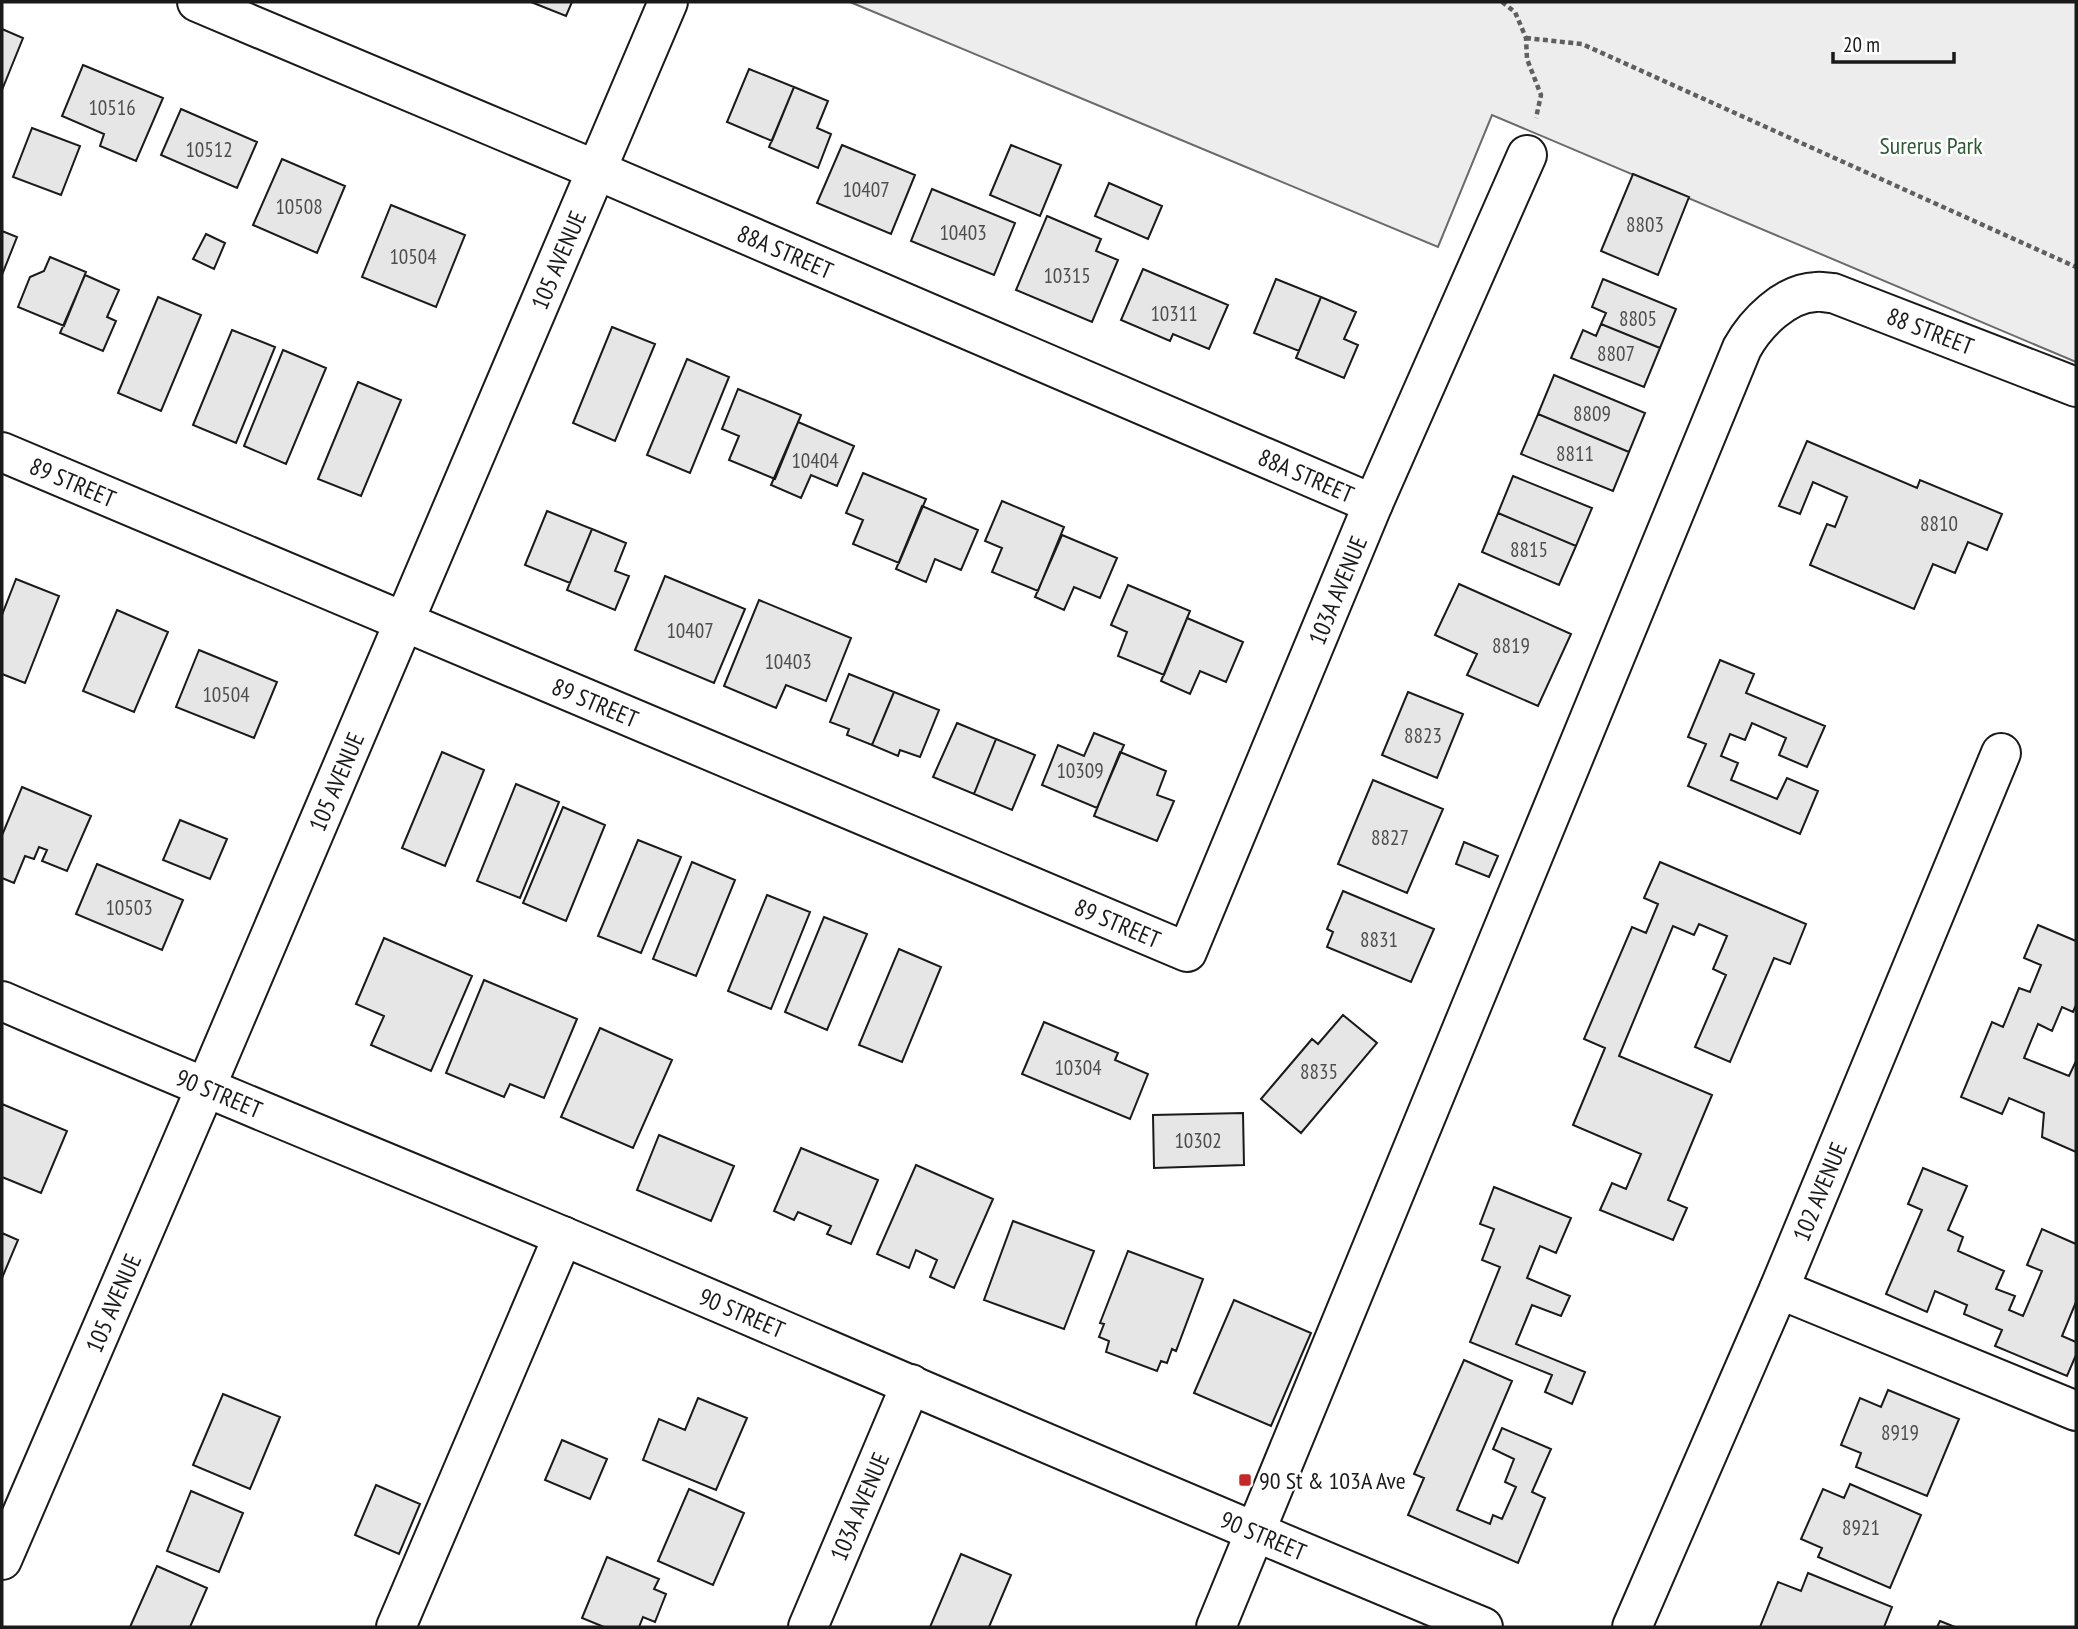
<svg xmlns="http://www.w3.org/2000/svg" width="2078" height="1629" viewBox="0 0 2078 1629" font-family="'PT Sans Narrow',sans-serif">
<style>
.built{fill:#ededed;stroke:#6a6a6a;stroke-width:2}
.building{fill:#e6e6e6;stroke:#1a1a1a;stroke-width:2}
.lines{fill:none;stroke-linecap:round;stroke-linejoin:round}
.minor-casing{stroke:#1a1a1a;stroke-width:42}
.path{stroke:#5f5f5f;stroke-width:4.5;stroke-dasharray:5 3.5;stroke-linecap:butt}
.minor{stroke:#fff;stroke-width:38}
.poi-dot{fill:#c62828;stroke:#fff;stroke-width:2.5}
.labels{text-anchor:middle;dominant-baseline:central;stroke-width:5;stroke-linejoin:round;paint-order:stroke}
.number-label{font-size:21px;fill:#4d4d4d}
.park-label{font-size:24px;fill:#2b5a34;stroke:#fff}
.street-label{font-size:24px;fill:#1a1a1a;stroke:#fff}
.poi-label{font-size:24px;fill:#1a1a1a;stroke:#fff;text-anchor:start}
</style>
<rect width="100%" height="100%" fill="#fff"/>
<path class="built" d="M850 2H2076V362L1492 115 1438 247Z"/>
<path class="building" d="M531 2H572L566 16Z
M2 29 23 38 2 90Z
M83 65 163 98 136 161 100 146 104 134 62 116Z
M749 69 794 87 772 141 727 122Z
M794 87 828 101 817 128 831 134 818 168 769 147Z
M181 109 257 142 237 188 161 155Z
M32 128 80 146 61 195 13 177Z
M842 145 915 175 891 234 817 203Z
M1011 145 1061 165 1040 216 990 195Z
M282 159 345 186 317 253 253 225Z
M1633 174 1689 197 1658 275 1601 251Z
M1109 183 1162 206 1148 239 1095 216Z
M932 189 1015 223 994 275 911 241Z
M391 205 465 235 436 307 362 277Z
M1047 216 1101 239 1096 251 1118 260 1092 322 1016 290Z
M2 231 17 237 2 275Z
M206 234 225 243 214 269 193 259Z
M50 257 86 272 64 326 18 307 30 277 44 271Z
M1143 269 1228 305 1209 349 1173 334 1170 341 1121 320Z
M85 275 119 290 107 317 116 321 103 351 60 333Z
M1276 279 1321 297 1299 351 1254 333Z
M1603 279 1676 309 1660 348 1601 324 1606 313 1592 307Z
M158 297 201 315 161 411 118 393Z
M1321 297 1356 312 1344 339 1358 345 1344 378 1296 358Z
M1601 324 1660 348 1644 387 1571 358 1583 330 1596 336Z
M612 327 655 344 615 441 573 423Z
M232 330 275 347 236 443 193 425Z
M283 350 326 368 286 464 244 446Z
M687 359 729 377 690 473 647 455Z
M1554 375 1645 413 1629 452 1538 414Z
M358 382 401 400 361 496 318 479Z
M738 389 801 415 775 479 729 460 739 436 722 429Z
M1538 414 1629 452 1613 491 1521 454Z
M798 422 854 446 837 486 811 475 801 498 771 485Z
M1807 441 1917 488 1920 480 2002 514 1987 550 1968 542 1955 573 1933 564 1914 609 1810 565 1827 524 1835 527 1847 497 1813 482 1800 514 1779 506Z
M863 473 926 499 899 563 853 544 863 520 846 513Z
M1513 476 1592 508 1576 546 1498 513Z
M1002 501 1064 527 1038 591 992 572 1002 548 985 541Z
M922 506 978 530 961 570 935 559 926 582 896 569Z
M547 511 592 529 570 583 525 565Z
M1498 513 1576 546 1559 585 1482 552Z
M592 529 626 543 615 571 629 576 615 610 567 590Z
M1062 535 1117 558 1100 598 1074 587 1064 610 1035 597Z
M665 576 745 609 714 683 635 650Z
M16 579 59 596 25 683 2 674V615Z
M1459 584 1571 634 1538 706 1467 675 1477 654 1435 635Z
M1128 585 1190 611 1164 675 1118 656 1127 632 1111 625Z
M759 600 851 638 826 701 786 685 776 708 724 686Z
M117 610 168 632 134 712 83 691Z
M1187 618 1243 642 1226 682 1200 671 1190 694 1161 681Z
M199 650 277 682 254 738 176 707Z
M1720 660 1754 674 1746 693 1825 726 1807 767 1779 755 1786 738 1752 723 1745 740 1730 734 1721 756 1738 763 1731 780 1777 799 1787 778 1818 791 1800 834 1688 786 1706 744 1688 737Z
M849 674 894 692 872 745 847 735 849 729 830 722Z
M894 692 939 710 920 757 900 750 898 756 872 745Z
M1408 692 1463 714 1437 778 1382 755Z
M957 723 996 739 974 794 933 777Z
M1094 733 1124 745 1097 808 1042 785 1058 745 1084 756Z
M996 739 1035 755 1012 810 974 794Z
M442 752 484 770 445 866 402 848Z
M1120 752 1166 771 1157 795 1174 801 1157 841 1094 816Z
M1373 780 1443 809 1407 893 1338 864Z
M516 784 559 802 520 898 477 881Z
M22 787 91 816 67 871 42 861 47 850 39 847 34 859 25 856 14 883 2 878V832L3 833Z
M563 807 605 825 566 921 523 903Z
M180 820 227 839 210 879 163 860Z
M638 840 681 857 641 953 598 936Z
M1464 842 1498 856 1489 877 1456 864Z
M692 862 735 880 696 976 653 959Z
M1660 862 1806 924 1790 964 1774 958 1730 1062 1695 1047 1726 975 1713 969 1727 936 1699 924 1694 935 1673 926 1619 1056 1712 1095 1668 1200 1687 1208 1673 1240 1600 1210 1612 1183 1626 1189 1641 1154 1573 1125 1605 1048 1584 1039 1632 927 1646 933 1658 904 1644 898Z
M97 864 183 900 162 950 76 914Z
M1343 891 1434 929 1411 982 1327 947 1333 932 1327 929Z
M767 895 810 912 771 1009 728 991Z
M824 917 867 934 827 1030 785 1012Z
M2038 925 2076 941V1005L2073 1012 2062 1007 2052 1031 2038 1024 2024 1058 2069 1076 2076 1061V1152L2042 1137 2044 1113 2009 1098 2002 1114 1961 1097 1992 1022 2003 1027 2019 988 2030 992 2041 965 2024 958Z
M384 938 472 976 431 1071 371 1045 384 1016 356 1004Z
M899 949 941 967 902 1062 859 1045Z
M484 980 577 1019 544 1098 510 1084 504 1097 446 1073Z
M1343 1015 1377 1043 1301 1133 1261 1099 1312 1039 1318 1044Z
M1044 1022 1118 1053 1115 1060 1148 1074 1130 1119 1022 1074Z
M600 1028 672 1060 633 1148 561 1117Z
M2 1104 67 1131 41 1193 2 1177Z
M1243 1113 1244 1165 1154 1168 1153 1115Z
M659 1135 734 1166 711 1221 637 1190Z
M801 1148 878 1180 851 1244 827 1234 831 1226 798 1212 794 1220 774 1211Z
M916 1165 993 1199 954 1288 930 1277 937 1260 916 1250 909 1268 877 1254Z
M1923 1168 1967 1186 1948 1230 1963 1237 1958 1251 2004 1271 1996 1289 2015 1296 2009 1310 2023 1316 2042 1271 2027 1265 2042 1229 2076 1244V1302L2062 1336 2076 1342V1355L2067 1376 1995 1346 2002 1330 1964 1314 1967 1305 1935 1291 1927 1312 1886 1294 1922 1210 1908 1204Z
M1494 1187 1571 1218 1556 1253 1540 1246 1527 1278 1570 1296 1561 1316 1532 1305 1516 1344 1585 1372 1572 1404 1545 1392 1552 1375 1470 1342 1500 1267 1482 1260 1494 1229 1480 1224Z
M1013 1221 1094 1251 1064 1329 984 1300Z
M2 1233 18 1240 2 1278Z
M1128 1251 1203 1279 1176 1351 1172 1349 1167 1363 1161 1361 1157 1371 1106 1352 1109 1341 1099 1337 1104 1324 1100 1323Z
M1234 1300 1311 1333 1271 1426 1194 1393Z
M1464 1360 1512 1381 1457 1510 1490 1524 1493 1515 1502 1519 1516 1487 1505 1482 1514 1459 1493 1449 1502 1428 1551 1449 1532 1492 1545 1498 1518 1563 1408 1515 1424 1478 1414 1474Z
M1888 1390 1959 1419 1927 1496 1856 1467 1861 1453 1841 1445 1860 1398 1881 1407Z
M223 1394 280 1417 250 1489 193 1465Z
M698 1398 747 1418 716 1490 643 1460 659 1419 685 1430Z
M562 1440 607 1459 590 1499 545 1480Z
M1850 1484 1921 1515 1890 1588 1818 1557 1822 1548 1801 1539 1823 1489 1844 1498Z
M376 1485 420 1504 399 1554 355 1535Z
M689 1489 744 1513 713 1585 658 1561Z
M191 1491 243 1513 219 1572 167 1551Z
M961 1554 1011 1575 989 1627H930Z
M607 1557 659 1579 654 1589 666 1594 655 1622 643 1617 639 1627H604L582 1618Z
M157 1566 207 1588 190 1627H130Z
M1808 1573 1892 1607 1884 1627H1760L1778 1582 1801 1591Z
M1940 1621 1955 1627H1937Z"/>
<g class="lines">
<defs>
<g id="minor">
<path id="s1" d="M197 2 596 170 1373 504"/>
<path id="s2" d="M2 452 1187 952 1373 504 1527 155"/>
<path id="s3" d="M2 1001C200 1087 400 1167 598 1251 893 1377 1187 1505 1483 1627"/>
<path d="M1779 1289 2076 1411"/>
<path id="s4" d="M2 1560 205 1089 668 2"/>
<path d="M396 1627 563 1236"/>
<path id="s5" d="M808 1627 911 1384"/>
<path id="s6" d="M1216 1627 1742 348C1756 323 1785 293 1816 292 1821 291 1827 293 1833 293L2076 387"/>
<path id="s7" d="M1632 1627 1779 1289 2001 753"/>
</g>
</defs>
<use href="#minor" class="minor-casing"/>
<path class="path" d="M1502 2 1515 12 1526 38 1527 59 1541 95 1536 118
M1526 38 1582 44 2076 267"/>
<use href="#minor" class="minor"/>
</g>
<rect class="poi-dot" x="1238" y="1473" width="14" height="14" rx="3.5"/>
<g class="labels">
<g class="number-label">
<text x="112" y="107">10516</text>
<text x="209" y="149">10512</text>
<text x="866" y="189">10407</text>
<text x="299" y="206">10508</text>
<text x="1645" y="224">8803</text>
<text x="963" y="232">10403</text>
<text x="413" y="256">10504</text>
<text x="1067" y="275">10315</text>
<text x="1174" y="313">10311</text>
<text x="1638" y="318">8805</text>
<text x="1616" y="353">8807</text>
<text x="1592" y="413">8809</text>
<text x="1575" y="453">8811</text>
<text x="815" y="460">10404</text>
<text x="1939" y="523">8810</text>
<text x="1529" y="549">8815</text>
<text x="690" y="630">10407</text>
<text x="1511" y="645">8819</text>
<text x="788" y="661">10403</text>
<text x="226" y="694">10504</text>
<text x="1423" y="735">8823</text>
<text x="1080" y="770">10309</text>
<text x="1390" y="837">8827</text>
<text x="129" y="907">10503</text>
<text x="1379" y="939">8831</text>
<text x="1078" y="1067">10304</text>
<text x="1319" y="1071">8835</text>
<text x="1198" y="1140">10302</text>
<text x="1900" y="1432">8919</text>
<text x="1861" y="1527">8921</text>
</g>
<g class="park-label">
<text x="1931" y="145">Surerus Park</text>
</g>
<g class="street-label">
<text stroke="none"><textPath href="#s1" startOffset="639">88A STREET</textPath></text>
<text stroke="none"><textPath href="#s4" startOffset="1414">105 AVENUE</textPath></text>
<text stroke="none"><textPath href="#s6" startOffset="1601">88 STREET</textPath></text>
<text stroke="none"><textPath href="#s1" startOffset="1206">88A STREET</textPath></text>
<text stroke="none"><textPath href="#s2" startOffset="77">89 STREET</textPath></text>
<text stroke="none"><textPath href="#s2" startOffset="1678">103A AVENUE</textPath></text>
<text stroke="none"><textPath href="#s2" startOffset="644">89 STREET</textPath></text>
<text stroke="none"><textPath href="#s4" startOffset="847">105 AVENUE</textPath></text>
<text stroke="none"><textPath href="#s2" startOffset="1211">89 STREET</textPath></text>
<text stroke="none"><textPath href="#s3" startOffset="236">90 STREET</textPath></text>
<text stroke="none"><textPath href="#s7" startOffset="474">102 AVENUE</textPath></text>
<text stroke="none"><textPath href="#s4" startOffset="280">105 AVENUE</textPath></text>
<text stroke="none"><textPath href="#s3" startOffset="803">90 STREET</textPath></text>
<text stroke="none"><textPath href="#s5" startOffset="131">103A AVENUE</textPath></text>
<text stroke="none"><textPath href="#s3" startOffset="1370">90 STREET</textPath></text>
</g>
<g class="poi-label">
<text x="1259" y="1480">90 St &amp; 103A Ave</text>
</g>
</g>
<rect width="2078" height="1629" fill="none" stroke="#1a1a1a" stroke-width="7"/>
<path d="M1833 52v10h121v-10" fill="none" stroke="#1a1a1a" stroke-width="3.5"/>
<text x="1843" y="52" font-size="21" fill="#1a1a1a" stroke="#ffffff" stroke-width="5" paint-order="stroke">20 m</text>
</svg>
